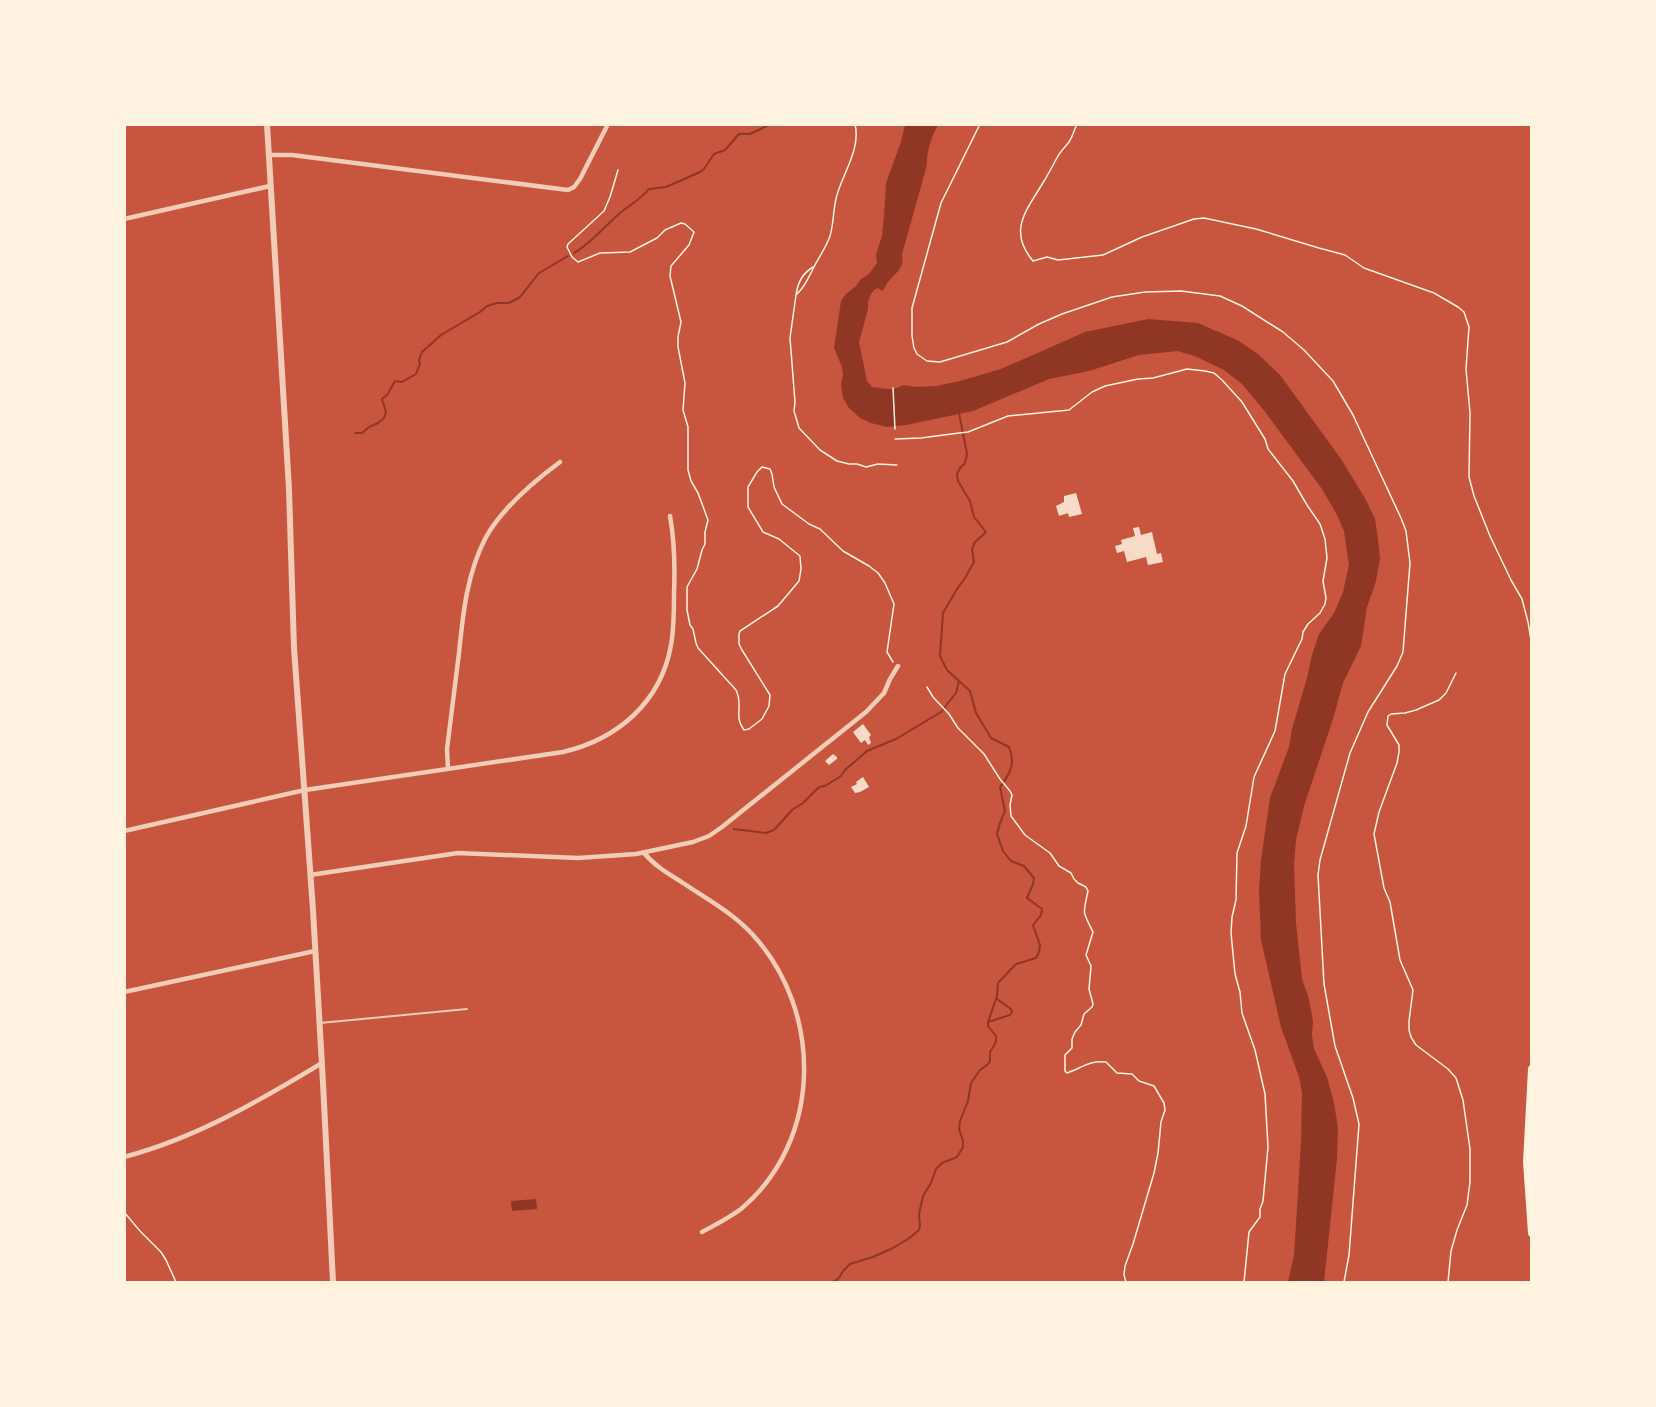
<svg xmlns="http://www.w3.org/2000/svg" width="1656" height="1407" viewBox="0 0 1656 1407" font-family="Raleway,sans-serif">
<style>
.water{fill:#8f3625}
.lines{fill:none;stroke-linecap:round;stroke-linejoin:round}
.stream{stroke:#8f3625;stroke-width:2}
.building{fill:#f7dbc8}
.path{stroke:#fff3e0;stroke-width:1.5}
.service{stroke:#f1ccb7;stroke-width:2}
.minor{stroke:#f1ccb7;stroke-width:4.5}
.tertiary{stroke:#f1ccb7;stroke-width:6}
.primary{stroke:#fff3e0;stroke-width:8}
</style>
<rect width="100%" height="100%" fill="#c8553d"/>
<path class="water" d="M905 125H938C932 135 926 153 927 165L902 254C905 268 896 272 888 282 886 285 885 288 882 291L878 288 874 290 871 294 868 302V309L859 342 867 381 872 387 888 389 897 388 904 385 916 387 936 386 960 381 1001 369 1085 332 1148 319 1198 323 1239 341 1259 355 1280 375 1341 459 1366 500 1375 519 1378 539 1380 559 1376 581 1367 607 1361 646 1343 683 1333 719 1304 806 1296 840 1294 864 1296 923 1302 979 1309 999 1313 1021 1312 1035 1314 1049 1327 1077 1334 1103 1338 1128 1337 1159 1324 1282H1288L1294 1256 1301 1143 1302 1092 1299 1077 1281 1027 1261 940 1259 890 1261 860 1270 798 1289 747 1292 729 1307 678 1312 655 1319 634 1334 613 1343 592 1349 565 1344 531 1336 513 1322 489 1266 413 1242 384 1224 370 1197 357 1178 351 1139 355 1089 371 1049 379 973 411 906 425 887 427 871 423 860 418 849 408 843 398 841 384 843 374 842 367 834 348 841 301 846 294 856 286 861 279 869 274 877 263 876 254 882 236 884 217 886 183 901 142Z
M536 1199 537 1209 512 1211 511 1201Z"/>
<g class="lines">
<path class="stream" d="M574 253C591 243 605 226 620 213 630 205 641 199 649 189L666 187 700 172 704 169 714 154 725 150 739 134H750L771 124
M355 433H362L369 427 378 423 384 418 386 412 382 399 387 395 395 381 402 382 416 374 420 364 419 360 422 352 441 335 480 312 487 306 497 303H509L520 297 539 273 568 256
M734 829 766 833 774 830 792 810 803 803 819 787 825 786 841 776 845 770 867 751 896 739 941 712 956 693 959 681
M988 1022 1010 1015 1012 1012 1011 1009 997 999
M811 1282H828
M833 1282 839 1278 843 1271 850 1264 873 1257 893 1248 908 1239 919 1230 920 1226 919 1214 923 1196 931 1183 936 1169 942 1163 957 1157 963 1147V1141L959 1129 960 1121 968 1101 971 1083 980 1070 987 1065 990 1061V1052L996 1042V1036L988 1026V1022L997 996 998 983 1016 964 1036 958 1039 952 1040 945 1033 925 1041 915 1042 909 1027 898 1033 884 1034 878 1024 866 1011 861 1003 851 997 834 1000 823 1005 811 1000 787C1010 774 1016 763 1009 747L991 738 976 713 970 691 947 670 940 656 943 613 957 589 965 578 974 562 972 549 975 542 986 532 974 517 970 501 958 481 957 474 960 468 965 463 967 454 959 413"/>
</g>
<path class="building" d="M1076 493 1082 514 1069 517 1068 513 1059 516 1056 506 1064 502V496Z
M1139 527 1141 535 1152 532 1157 554 1161 553 1163 562 1148 565 1146 557 1127 562 1124 551 1117 553 1115 546 1122 544 1121 540 1135 536 1133 528Z
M863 724 871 735 869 737 871 743 868 745 865 740 861 743 853 732Z
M833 754 837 757V759L829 765 825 761Z
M863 777 869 787 860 792 855 793 851 787 857 784 856 782Z"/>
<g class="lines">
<path class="path" d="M855 124C861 149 843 173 837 195 833 208 834 223 830 236 826 248 818 258 813 269 807 280 805 287 796 295L790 338 795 402 794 411 799 428 820 450 837 461 849 464H857L866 467 878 464 897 465
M980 124 941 203 912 308V336L914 348 917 354 927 361 940 362 1007 342 1039 324 1062 314 1112 297 1145 292 1181 291 1220 296 1242 306 1283 332 1304 350 1333 381 1353 415 1401 518 1406 531 1410 563 1403 652 1397 666 1368 712 1350 753 1320 860 1318 875 1324 984 1335 1046 1353 1098 1359 1124 1349 1255 1344 1282
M1077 124C1074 130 1073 136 1069 142 1065 147 1061 151 1058 156 1053 165 1049 173 1044 181 1027 210 1007 230 1033 261L1047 257 1058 260 1103 255 1142 237 1194 219 1204 218 1256 229 1319 248 1345 255 1364 268 1434 293 1458 307 1464 312 1469 327 1466 369 1470 413 1469 477 1474 496 1490 536 1511 580 1522 599 1528 622 1532 646
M618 170 610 197 604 211 568 244 567 247 572 257 578 262 600 253 630 252 657 238 665 230 681 223 685 224 694 232 689 245 671 266 670 276 681 322 678 337V347L685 383 683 410 688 427V470L691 481 698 493 708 520 705 532V544L702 550 697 569 687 587V610L690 625 693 629 696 643 698 648 736 690C744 706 733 716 744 730L749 729 762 719 769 706 770 695 742 650 739 644V634L740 631 778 606 799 581 801 569 800 556 779 539 763 532 748 507V487L757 472 762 467 770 469 772 474 774 487 782 504 809 524 820 529 843 551 869 566 878 573 885 583 894 604 887 652 893 662
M796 295C798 282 802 274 813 267
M893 388 895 429
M895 439 921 438 959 433 968 432 1008 416 1069 410 1092 392 1105 386 1138 379 1153 378 1187 369 1205 371 1214 373 1222 380 1242 402 1265 439 1268 449 1293 481 1307 505 1320 524 1325 539 1327 558 1323 581 1326 598 1325 604 1320 613 1308 624 1303 632 1302 639 1285 674 1275 731 1254 777 1246 826 1237 853 1236 900 1232 917 1231 933 1235 974 1240 992 1242 1013 1255 1050 1265 1094 1268 1147 1263 1201 1260 1209V1217L1249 1232 1244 1282
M927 687 933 697 949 714 958 728 984 754 1000 779 1010 791 1012 795 1010 805 1011 816 1025 835 1050 853 1059 866 1071 873 1074 879 1078 883 1086 887 1088 891C1083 915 1082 910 1093 932L1086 955 1091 966 1089 989 1093 1004 1092 1007 1084 1014 1081 1025 1075 1032 1072 1039V1048L1065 1055V1071L1067 1073C1082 1068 1089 1060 1106 1062L1117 1073 1132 1074 1139 1081 1154 1086 1164 1103 1165 1110 1161 1122 1158 1153 1154 1173 1133 1244 1125 1266 1124 1275 1126 1282
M124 1212 140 1231 161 1252 166 1260 176 1282
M1448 1282 1451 1251 1457 1230 1467 1205 1470 1182V1149L1463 1100 1456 1078 1448 1069 1416 1045 1411 1037 1409 1030V1021L1413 990 1400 960 1390 902 1384 888 1374 834 1379 812 1397 763 1399 752V745L1387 725 1388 716 1391 714 1405 713 1416 710 1439 700 1446 693 1456 673"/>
<path class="service" d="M320 1023 467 1009"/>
<path class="minor" d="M268 155H292L568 190 574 187 580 179 608 124
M124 219 270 186
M448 768 447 749C451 717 455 685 459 653 463 613 467 573 486 537 503 507 533 482 560 462
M124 831 305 790 563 752C618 739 661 702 671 645 674 628 674 611 674 594 675 568 675 543 670 516
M644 853C654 865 667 873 680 881 705 898 732 912 753 935 823 1011 823 1140 741 1209 729 1218 715 1225 702 1232
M310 875 458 853 578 858 636 854 693 842 709 836 722 827 866 712 884 693 890 679 898 666
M124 992 315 951
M124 1157C196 1138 259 1101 322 1063"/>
<path class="tertiary" d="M267 124 289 489 294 648 313 910 323 1083 333 1282"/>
<path class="primary" d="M1532 1069 1527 1162 1532 1233"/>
</g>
<rect width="1656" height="1407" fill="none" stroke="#fff3e0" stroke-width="252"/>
</svg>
